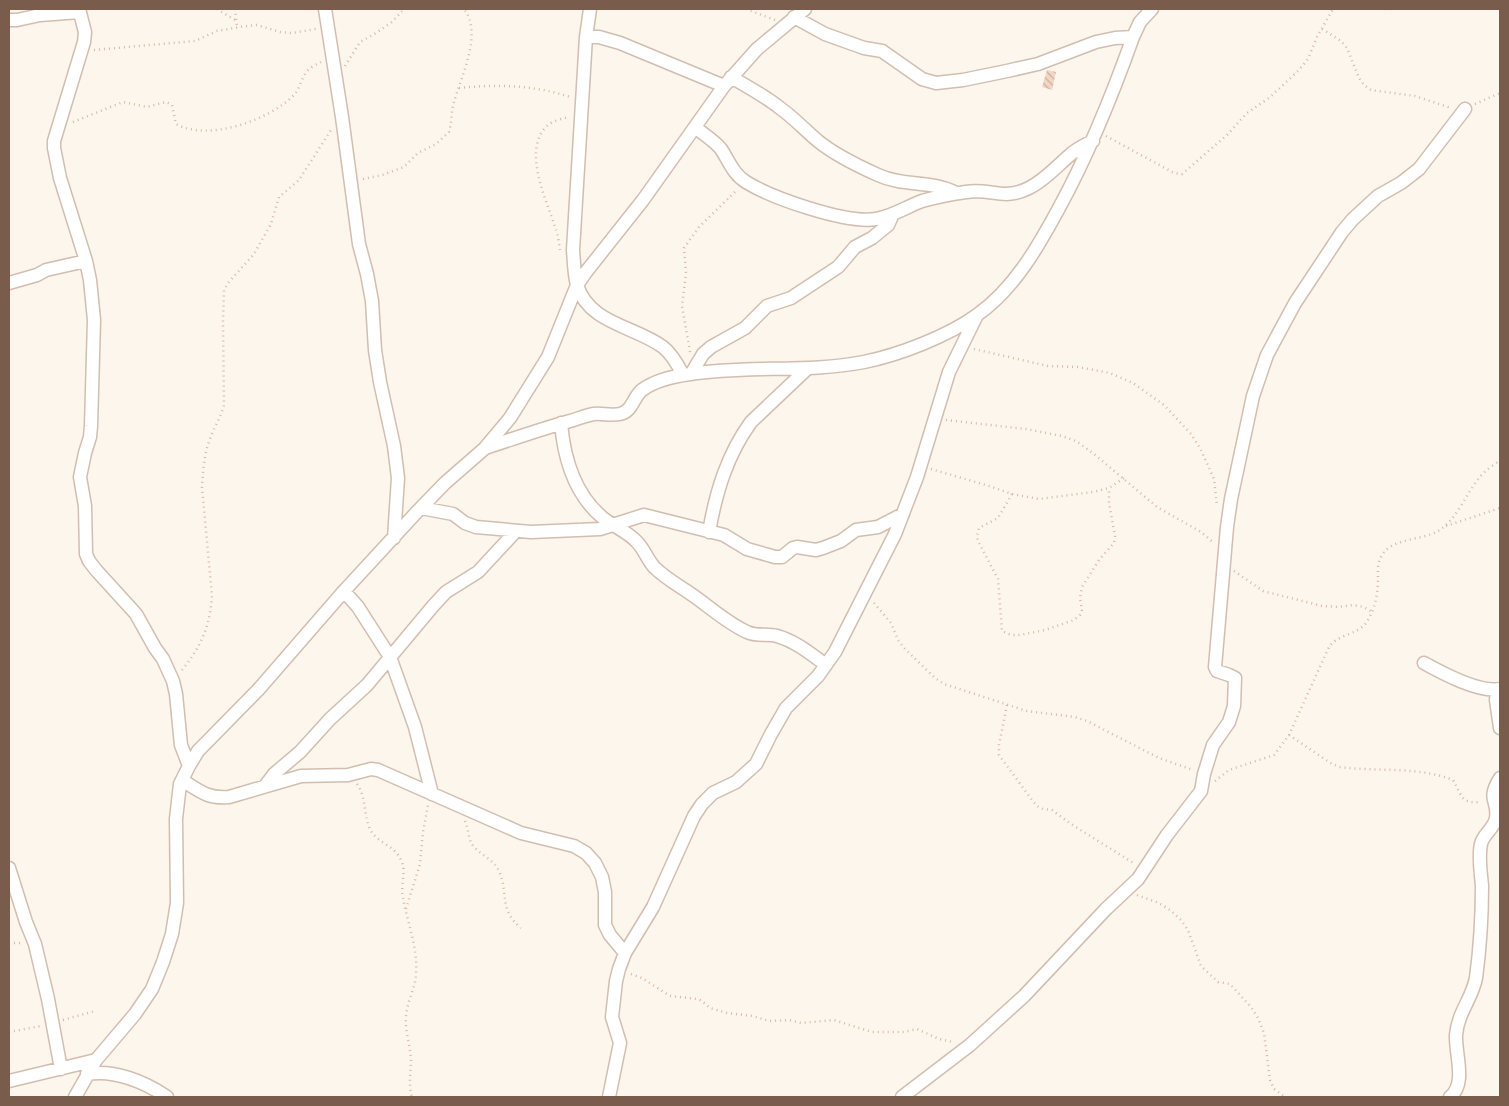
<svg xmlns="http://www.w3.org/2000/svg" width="1509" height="1106" viewBox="0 0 1509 1106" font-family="Figtree,sans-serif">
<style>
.building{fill:url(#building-back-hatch)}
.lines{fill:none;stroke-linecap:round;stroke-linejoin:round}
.street-casing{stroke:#d1beb0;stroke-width:15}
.path{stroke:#d9b8a5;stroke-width:2.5;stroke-dasharray:1 4;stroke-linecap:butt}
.street{stroke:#fff;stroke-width:12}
</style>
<defs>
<pattern id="building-back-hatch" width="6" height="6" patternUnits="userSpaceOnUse" patternTransform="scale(1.25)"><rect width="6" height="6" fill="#f3d5c3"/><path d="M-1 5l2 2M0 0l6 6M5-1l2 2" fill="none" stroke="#cab0a1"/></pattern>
</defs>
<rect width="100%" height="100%" fill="#fdf6ec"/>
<path class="building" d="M1047 70 1056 72 1052 90 1042 87Z"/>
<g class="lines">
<defs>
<path id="street" d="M79 9 85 32 84 42 54 141V148L60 178 86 261 90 280 94 320 91 426 90 437 85 453 80 477 85 506 86 554 89 561 96 570 136 614 155 648 163 659 173 681 176 694 181 745 189 766
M325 9 342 117 359 244 367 274 372 301 375 350 380 382 394 446 398 478 394 538
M590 9 586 37 573 250C574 261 574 274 577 285 589 324 635 326 663 347 672 354 678 365 683 375
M794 17 825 34 864 48 882 51 922 79 936 83 963 80 1007 71 1038 64 1096 42 1115 38 1133 37
M9 20H17L40 15 80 12
M586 37H599L620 43 724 86
M731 77C748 87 765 96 780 108 794 118 805 130 818 141 835 155 858 166 878 175 904 187 933 180 956 193
M695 127C703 134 715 141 721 149 729 161 733 174 746 182 772 198 846 224 876 219 893 216 906 207 922 201 936 197 952 194 966 192 992 188 1003 201 1029 188 1045 180 1057 166 1070 155 1076 149 1085 145 1093 141
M9 283 37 275 46 270 86 261
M691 374 703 354 711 347 745 328 767 306 791 298 838 267 855 247 872 238 888 225 893 214
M561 423C564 459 574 494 603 518 614 527 627 531 637 542 644 549 647 559 654 567 664 577 676 584 688 592 708 605 725 622 747 632 757 637 767 633 777 636 795 641 811 654 826 665
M485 448C513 439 541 429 570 421 578 419 586 415 594 414 602 413 611 416 620 414 633 411 633 397 642 390 654 381 675 376 690 374 748 365 807 373 864 362 899 355 948 336 977 315 1014 289 1038 247 1059 208 1089 153 1112 96 1133 37L1140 22 1152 9
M421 508 453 514 465 523 476 527 531 532 600 529 644 515 724 535 747 549 775 557H782L793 548 797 547 816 550 823 548 841 541 856 530 878 527 903 514
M709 532C716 492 727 455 751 422L808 368
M344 591 358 607 390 657 415 727 432 794
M1424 663C1442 673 1479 693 1500 689
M1497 690 1496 700 1500 728
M182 780C199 791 208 799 229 797L301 776 348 775 371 769 378 770 521 833 574 846 586 853 595 863 602 877 605 892V925L610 935 625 953
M265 786 274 774 300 752 330 719 367 685 433 606 446 592 478 572 516 531
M9 868 26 922 35 944 48 999 61 1069
M87 1074C114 1069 145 1082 167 1097
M9 1081 96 1060
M75 1097 96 1060 135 1014 152 989 163 962 172 934 177 903 176 819 180 784 189 766 198 751 258 690 344 591 415 514 445 483 484 449 510 418 548 357 577 285 586 272 643 200 724 86 757 49 805 9
M609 1097 620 1043 612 1017 616 981 619 969 625 953 653 907 694 816 702 804 713 793 736 782 756 764 771 734 786 708 818 676 835 652 895 534 917 477 949 372 977 315
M902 1097 970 1045 1024 996 1106 909 1138 879 1167 835 1201 791 1204 774 1213 745 1229 722 1234 706 1235 678 1229 675 1217 671 1215 667 1227 527 1231 499 1253 396 1267 355 1295 303 1342 232 1353 219 1378 196 1401 183 1419 169 1465 109
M1450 1097C1467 1084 1455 1054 1456 1035 1458 1012 1472 999 1476 978 1480 948 1482 916 1482 886 1481 873 1478 857 1481 844 1483 834 1494 829 1496 818 1499 800 1486 801 1500 778"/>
</defs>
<use href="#street" class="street-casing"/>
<path class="path" d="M217 9 235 20
M235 9 237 27
M746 9 775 20
M1385 9H1394
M1322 29 1341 41 1347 48 1359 78 1364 85 1371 90 1415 96 1451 108
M94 50 195 41 217 31 246 26 257 25 280 32 292 33 316 29
M345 66 360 42 376 33 392 22 404 9
M459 88C497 84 534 85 570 97
M1475 104 1500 93
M73 122 123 102 147 107 166 102 172 105 176 124C208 142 269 120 293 96 299 90 300 83 304 76 307 69 315 65 321 62
M1106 136 1174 173 1182 174 1227 135 1247 113 1269 98 1298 71 1308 59 1317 37 1333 9
M363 179 382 175 404 167 418 153 436 144 449 132C452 122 451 112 454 102 461 77 483 33 464 9
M560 250C559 243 558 235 555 227 547 201 523 153 545 128 551 121 561 119 569 117
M974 349 1048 366 1078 367 1110 373 1133 383 1164 405 1191 434 1200 448 1214 479 1217 506
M690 352 682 306 686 273 684 248 699 227 737 190
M946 420 1026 429 1062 436 1076 441 1094 454 1157 507 1201 532 1214 543
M931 469 989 486 1012 494 1039 499 1093 492 1109 488 1124 478
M1012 494 998 518 979 528 977 536 978 541 998 579 1002 631 1011 635H1020L1045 630 1074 620 1080 615 1082 610 1080 598 1082 587 1099 560 1114 543 1115 536 1109 503V488
M1446 526 1500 508
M1234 571 1263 591 1322 606 1338 607 1353 605 1364 607 1372 612
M874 603 891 623 898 640 904 648 935 678 944 684 1027 711 1075 717 1087 721 1159 758 1193 770
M182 670C201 647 210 626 212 596L202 487C203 471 204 454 210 439 214 427 221 417 224 405L223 322 224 290 228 283 254 254 271 224 279 197 299 180 331 130
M1007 705 999 745V755L1032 800 1037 806 1043 809 1052 810 1071 824 1135 864
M1289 735 1332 764 1340 767C1377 772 1417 766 1453 780 1462 795 1460 804 1481 802
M1215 781 1229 770 1274 755 1289 735 1329 647C1338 634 1357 635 1366 623 1375 610 1378 594 1378 579 1378 572 1377 564 1381 557 1391 537 1422 541 1438 531 1457 520 1466 493 1480 477 1485 470 1494 465 1500 460
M357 784C367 798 363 816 371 831 378 843 395 846 401 860 407 871 400 885 403 898 407 922 418 947 416 973 416 986 409 997 407 1010 403 1026 410 1043 411 1059 411 1072 408 1084 412 1097
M465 821C469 830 468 840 474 847 482 856 493 859 499 871 509 893 498 909 521 928
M1137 895 1159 903 1170 910 1181 920 1188 930 1201 966 1218 982 1230 984 1251 1007 1258 1018 1264 1033 1270 1080 1274 1089 1285 1097
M406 909 420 864 423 832 428 805
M9 943H21
M631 974 642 978 670 996 698 999 702 1001 710 1008 727 1013 753 1016 769 1021 789 1020 801 1023 834 1020 872 1032H904L917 1029 939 1039 953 1042
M63 1020 95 1011
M9 1032 41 1026"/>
<use href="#street" class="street"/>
</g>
<rect width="1509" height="1106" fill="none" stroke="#7a5c4d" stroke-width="20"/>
</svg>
